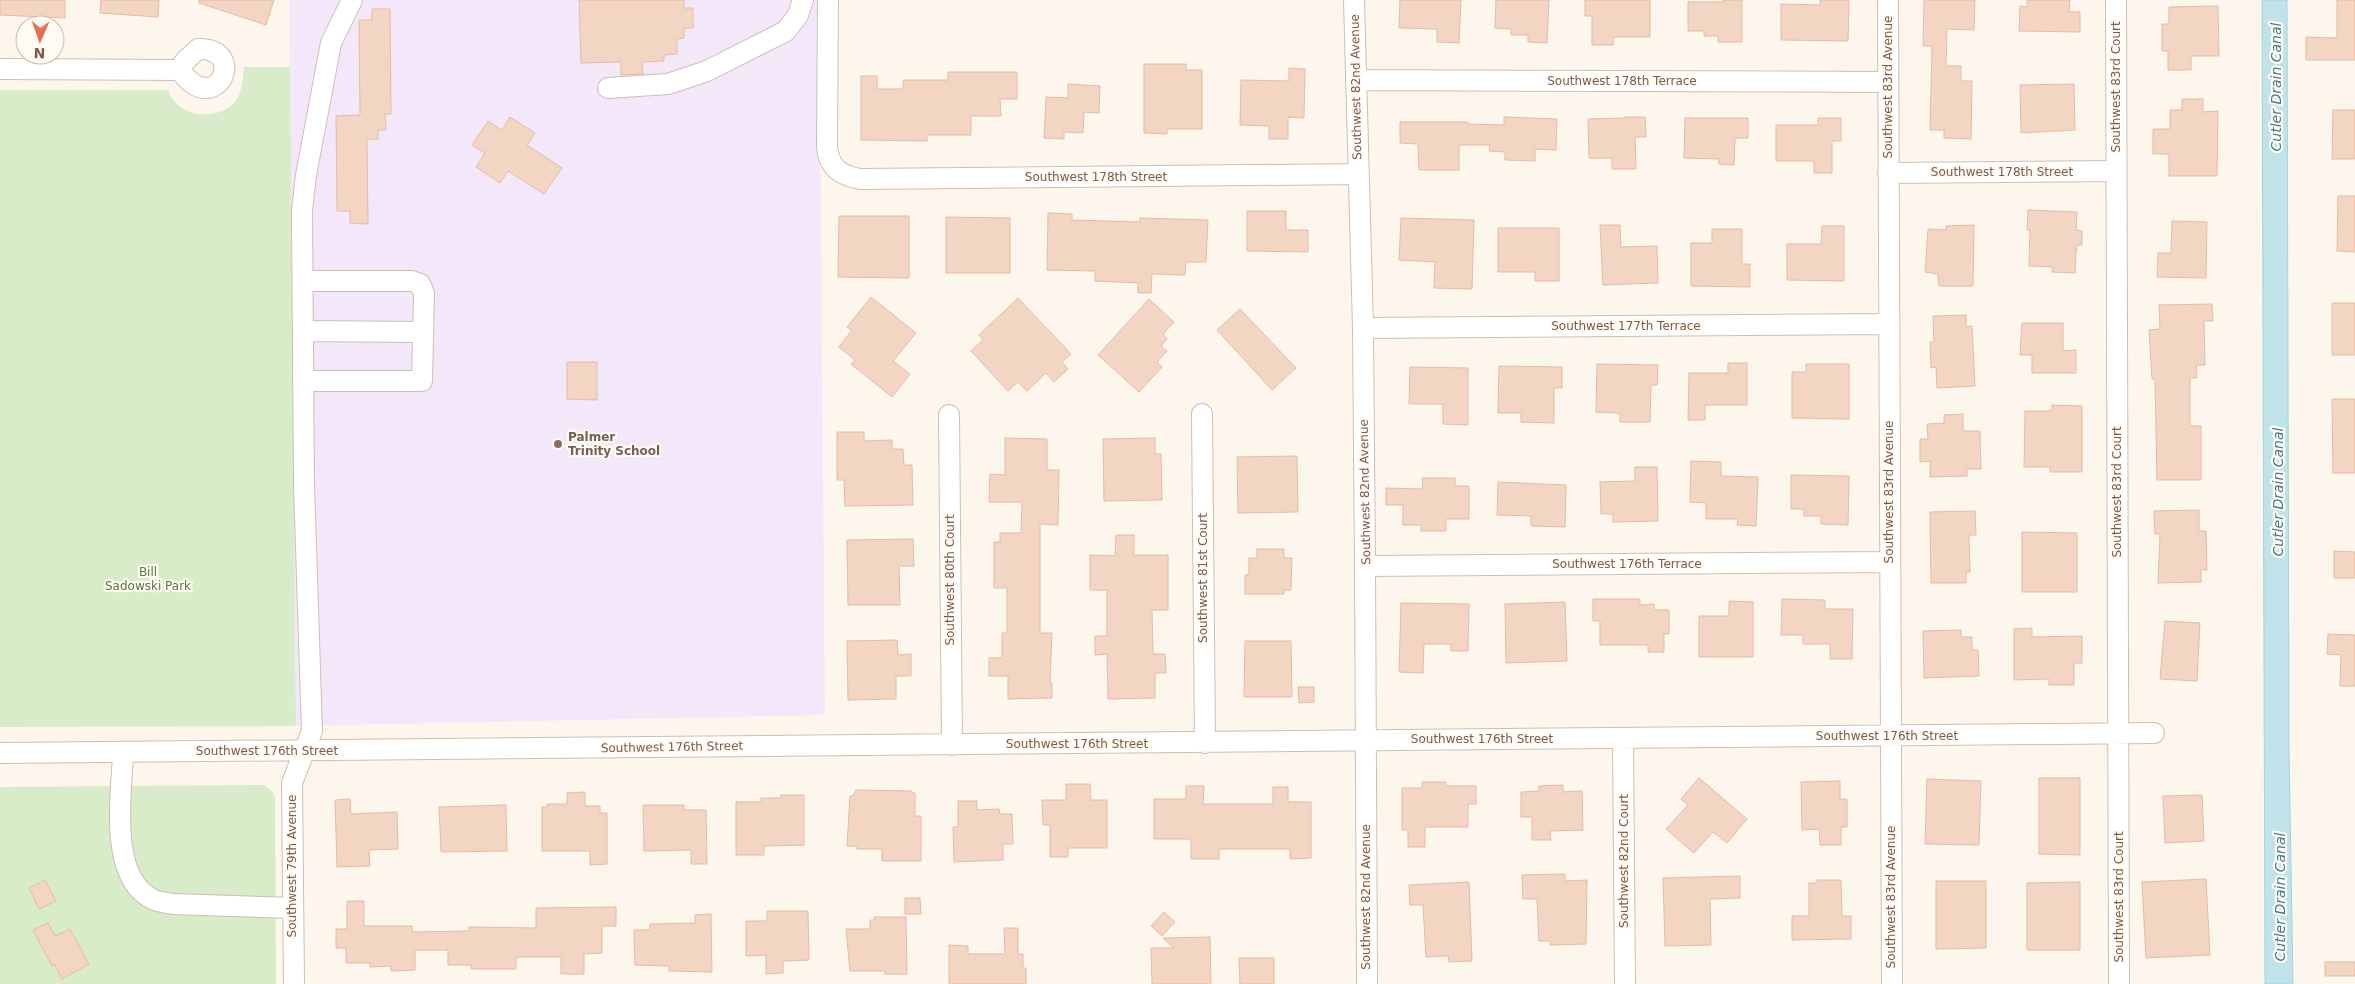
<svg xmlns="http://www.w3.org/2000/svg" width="2355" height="984" viewBox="0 0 2355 984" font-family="'DejaVu Sans',sans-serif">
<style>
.education{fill:#f3e8fa}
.green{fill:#d8ecc9}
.water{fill:#bfe3e8;stroke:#a5d3da}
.building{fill:#f3d5c3;stroke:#e6bba3}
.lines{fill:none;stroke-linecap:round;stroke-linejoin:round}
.minor-casing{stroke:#d1beb0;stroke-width:22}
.minor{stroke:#fff;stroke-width:20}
.education-dot{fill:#8d6e63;stroke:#fffaf3;stroke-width:2}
.labels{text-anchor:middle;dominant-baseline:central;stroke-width:4.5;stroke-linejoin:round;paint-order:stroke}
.street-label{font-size:12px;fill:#7a5c4d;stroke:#fffaf3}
.education-label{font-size:12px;font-weight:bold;fill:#785e54;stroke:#fffaf3;text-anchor:start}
.park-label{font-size:12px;fill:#537a41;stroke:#fffaf3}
.water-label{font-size:14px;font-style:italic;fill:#437c86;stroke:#fffaf3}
</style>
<rect width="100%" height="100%" fill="#fdf6ec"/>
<path class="education" d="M289 0H819L825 715 296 726Z"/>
<path class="green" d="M244 67H290L296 726 0 727V90H168C176 116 213 122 233 104 242 96 243 79 244 67Z
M264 785 271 790 275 797 276 984H0V787Z"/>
<path class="water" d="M2262 0H2287L2289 750 2293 984H2265Z"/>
<path class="building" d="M0 0H65V18L0 15Z
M101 0H159L158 17 100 13Z
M199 0H274L266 25 199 3Z
M579 0H684V8H693V28H684V38L677 39V54L664 55V61L642 62 643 74 621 75V62L581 63Z
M1400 0H1461L1459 43 1437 42V29L1399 28Z
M1496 0H1549L1547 43 1528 42V35H1511V29L1495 28Z
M1585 0H1650V37H1613V45H1592V16H1585Z
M1723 0H1742V42H1718V36H1704V31H1688V2H1723Z
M1820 0H1849L1848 41 1781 40V4L1820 5Z
M1924 0H1975L1974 30 1947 29 1946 66H1961V81H1972L1971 139 1944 138V130H1930L1932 46H1923Z
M2027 0H2070L2069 12H2080V32L2019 31 2020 6 2027 7Z
M2337 0H2355V60H2306V37L2337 38Z
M2218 6 2219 56H2191V70H2168V51H2162V24H2169V7Z
M372 9H390L391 114H385L386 130H378V139H367L368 224 350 223V211H337L336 116 360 115 359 20H372Z
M1144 64H1186V70H1202V129H1167V134L1144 133Z
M1289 68 1305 69 1304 118 1288 117V139H1269V126L1240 125 1241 80 1289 81Z
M948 72H1017V99H1000L1001 116H971V135H927V141L861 140V76H877V89H903V80H948Z
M1068 84 1100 86 1099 113 1084 112 1083 133 1064 132V139L1044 138 1046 97 1068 98Z
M2074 84 2075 130 2021 133 2020 85Z
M2182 99H2203V112L2218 111 2217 176H2169V154H2153V129H2170V110H2182Z
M2333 110H2355V159H2332Z
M510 117 535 133 527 145 562 168 544 194 508 171 500 183 476 167 485 153 472 145 488 121 502 130Z
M1504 117 1557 119 1556 150 1535 149V161L1505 160V152L1489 151 1490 145H1459V170H1419L1418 144 1400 143V122H1468V124L1504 125Z
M1625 117H1645L1646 137H1635L1636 169H1612V158H1589L1588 119 1625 118Z
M1685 118H1748V138H1735L1734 165 1719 164V159L1684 158Z
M1818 118H1841V141H1832V173H1814V161H1776V125H1818Z
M2338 196H2355V252L2337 251Z
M2028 210 2077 212 2076 230 2082 231V245H2077L2076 253 2075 273 2052 272 2053 267 2029 266 2030 230H2027Z
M1247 211H1286V230H1308V252L1247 251Z
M1048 213 1072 214V220L1140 222V218L1208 220 1206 262H1186L1185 275 1152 274 1151 293H1138V283L1095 281V271L1047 270Z
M839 216H909V278L838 277Z
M946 217 1010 218V273H946Z
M1401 218 1474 220 1472 289 1434 288 1435 262 1399 260Z
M2172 221 2207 222 2206 278 2157 277 2158 253H2171Z
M1600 225H1620L1621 247 1657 246 1658 283 1603 285Z
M1974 225 1973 286H1939L1938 274 1925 272 1928 229 1946 230V226Z
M1822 226H1844V281L1787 280V244H1821Z
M1498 228H1559V281H1535V272H1498Z
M1712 229H1742V264H1750V287L1691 286V243H1712Z
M871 297 916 333 893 361 910 374 892 397 851 364 855 360 839 347 852 330 847 327Z
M1018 298 1071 354 1062 362 1068 369 1054 382 1046 373 1027 391 1018 382 1008 391 971 351 983 340 979 335Z
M1149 299 1174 322 1163 334 1167 339 1161 346 1167 351 1157 362 1162 367 1139 392 1098 355Z
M2332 303H2355V355H2332Z
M2212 304 2213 321H2204L2205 365H2196L2197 378H2190V426H2201V480H2157L2155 379H2152L2149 330 2160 329 2159 305Z
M1240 309 1296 368 1272 390 1217 330Z
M1966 315V327L1972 326 1975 386 1937 388 1936 367 1931 368 1930 342H1934L1933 316Z
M2022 323H2063V351L2076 350V373H2032V355H2020Z
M567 362H597V400L567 399Z
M1728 363H1747V405H1705V420H1688L1689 373H1728Z
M1597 364 1658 365 1657 385H1651L1650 422H1620V413L1596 412Z
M1806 364H1849V419L1792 418V372H1806Z
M1499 366 1562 367V388H1554V423L1521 422V413H1498Z
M1410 367 1468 368V425L1443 424V404H1409Z
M2332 399H2355V473H2333Z
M2052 405 2082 406V472H2050V467H2024L2025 411H2052Z
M1963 414V431H1980L1981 469H1967V476L1930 477V461L1920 462V439H1928L1927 424 1944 423V415Z
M837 432H864V441L892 440V449H903L904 465H912L913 505 845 506 844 480H837Z
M1005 438 1047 439V470H1059L1058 525 1040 524V633H1052L1050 683H1052V698L1008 699V676H989V658H1002V633H1007V588H994V542H1000V533H1021L1022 502H989L990 474 1005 475Z
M1155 438V454H1161L1162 500 1104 501 1103 439Z
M1297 456 1298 512 1238 513 1237 457Z
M1691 461 1721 462V476L1758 477 1756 526 1737 525 1738 519H1706V503L1690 502Z
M1635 467H1657L1658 521 1613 522V514H1601L1600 482 1635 481Z
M1791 475 1849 476 1848 525 1821 524V516H1804V509H1791Z
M1422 478H1455V486H1469V519H1446V531H1421V525H1403V505H1386V488L1423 489Z
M1498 482 1566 485 1565 527 1531 526V516L1497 515Z
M2199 510V531H2206L2207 570H2201V582L2158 583 2160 534H2155L2154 511Z
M1975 511 1976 535H1969L1970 572H1966V583H1931L1930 512Z
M2022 532 2077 533V592H2022Z
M1116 535H1134V555H1168V610H1152L1153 654H1165L1166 673H1155V698L1108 699 1107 654 1095 655V636H1107V590H1090V555L1115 556Z
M913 539 914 566H899L900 605H848L847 540Z
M1257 549H1284V558H1292L1291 590H1284V594H1245V575L1249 574V558H1257Z
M2334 551 2355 552V578H2334Z
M1593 599H1640V605L1654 604V610H1669V634H1664V652H1648V645H1600V621H1593Z
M1782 599 1825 600V609H1853L1852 659H1830V644H1803V635H1781Z
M1729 601 1753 602V657H1699V616H1729Z
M1565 602 1567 661 1506 663 1505 604Z
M1401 603 1469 604 1468 651H1451V644H1424L1423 673 1399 672Z
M2165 621 2200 623 2197 681 2160 679Z
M2032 628V637L2082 636V663H2074V685H2049V679L2014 680V629Z
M1961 630V637H1972V650H1978L1979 676 1924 678 1923 631Z
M2328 634 2355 635V686H2340L2341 655 2327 654Z
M897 640 898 655 911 654V676H896V699L848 700 847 641Z
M1245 641H1291L1292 697H1244Z
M1298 687H1314V702L1299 703Z
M1699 778 1747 819 1727 843 1713 832 1694 853 1666 829 1688 805 1681 799Z
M2039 778H2080V855L2039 854Z
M1927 779 1981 781 1979 845 1925 844Z
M1840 781V799H1847V827H1841V845H1820L1819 829 1802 830 1801 782Z
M1422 782H1446V786H1476V804H1468V827H1425V847H1408V830H1402V788H1422Z
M1066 784H1090L1091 800H1107V848H1068V857H1050V825H1043L1042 800H1066Z
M1563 785V792L1582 791 1583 830 1550 831 1551 840H1532V817H1521V792L1539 791V786Z
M1186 786H1204L1203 804H1273V787H1288V802H1311V858L1290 859V849H1219V859H1191V839H1154V799H1186Z
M856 790 912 791V793H915V816H921V861H882V849H857V846H847L850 796H853Z
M585 792V806H600V813H607V864L590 865V851H542V807H547V804H567V793Z
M781 795H804V845L764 846V855H736V802H761V798H781Z
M2202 795 2204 841 2165 843 2163 796Z
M350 799 351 814 397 812 398 849 369 850 370 866 337 867 335 800Z
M958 801H977V810L999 809 1000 814H1012L1013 844H1003V860L954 862 953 827H958Z
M506 805 507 851 441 852 439 807Z
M643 805H684V810H706L707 864H691V850L644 851Z
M1565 874V881L1587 880 1586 944 1550 945V941H1539L1537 899H1523L1522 875Z
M1740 876V898L1710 899 1711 945 1665 946 1663 878Z
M2206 879 2210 955 2146 958 2142 882Z
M45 880 56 901 39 909 29 888Z
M1817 880H1841L1842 916H1851V939L1792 940V916H1809V883H1817Z
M1936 881H1986V948L1936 949Z
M1469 882 1472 961 1449 962 1448 956 1426 957 1423 905H1410L1409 885Z
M2080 882V950H2027V883Z
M905 898H920L921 914H905Z
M347 901H364V926H412V932L469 931V927L536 928V908L616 907V926H602V953L584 954V974H561V957H516V969H471V965H448V950H415V970L391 971V966L370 967V963H346V948H336V929H347Z
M767 911H808L809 960 783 961V973L766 974V955L746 956V921H767Z
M1164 912 1175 922 1162 936 1151 926Z
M711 914 712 972 669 971V966L635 965 634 930H650V924L695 923V915Z
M874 917H906L907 974H885V971H850L846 929H870V920H874Z
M48 923 55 936 70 929 89 964 62 979 55 965 52 966 33 930Z
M1004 928H1018V954H1023V968H1026V984H949V945L968 946V954H1005Z
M1210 937 1211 984H1152L1151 948H1174L1163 938Z
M1239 958H1274V984H1240Z
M2325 962H2355V976H2325Z"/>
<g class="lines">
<defs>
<path id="minor" d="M828 0 827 147C829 168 840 175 860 179L1358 174
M1354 0 1363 328 1365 566 1367 984
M1888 0 1892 984
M2116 0 2119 984
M198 49C250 48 215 121 180 70L185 61Z
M0 69 180 70
M1356 80 1888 82
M608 88 668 84 707 71 786 31 798 15 803 0
M1888 173 2116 171
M303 281H412L420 284 424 293 422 381H303
M1363 328 1889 324
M303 331 423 332
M1202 414 1205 743
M949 415 952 745
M1365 566 1889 562
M1623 738 1625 984
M123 752C122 793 107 878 154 900 159 902 167 903 173 904L293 908
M0 753 2154 733
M294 984 292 783 312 731 304 485 302 211 306 175 331 43 352 0"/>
</defs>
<use href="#minor" class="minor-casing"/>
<use href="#minor" class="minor"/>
</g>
<circle class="education-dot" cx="558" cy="444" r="5"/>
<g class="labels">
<g class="street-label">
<text x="1622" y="81">Southwest 178th Terrace</text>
<text transform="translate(1356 87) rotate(-91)">Southwest 82nd Avenue</text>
<text transform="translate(1888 87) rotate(-90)">Southwest 83rd Avenue</text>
<text transform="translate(2116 87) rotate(-90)">Southwest 83rd Court</text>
<text x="2002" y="172">Southwest 178th Street</text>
<text x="1096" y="177">Southwest 178th Street</text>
<text x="1626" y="326">Southwest 177th Terrace</text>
<text transform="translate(1365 492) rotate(-91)">Southwest 82nd Avenue</text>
<text transform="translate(1889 492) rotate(-90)">Southwest 83rd Avenue</text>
<text transform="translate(2117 492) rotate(-90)">Southwest 83rd Court</text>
<text x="1627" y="564">Southwest 176th Terrace</text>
<text transform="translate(1203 578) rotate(-90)">Southwest 81st Court</text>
<text transform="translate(950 580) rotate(-90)">Southwest 80th Court</text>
<text x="1887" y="736">Southwest 176th Street</text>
<text x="1482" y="739">Southwest 176th Street</text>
<text x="1077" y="744">Southwest 176th Street</text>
<text transform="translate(672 747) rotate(-1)">Southwest 176th Street</text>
<text x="267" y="751">Southwest 176th Street</text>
<text transform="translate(1624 861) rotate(-90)">Southwest 82nd Court</text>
<text transform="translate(292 866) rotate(-90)">Southwest 79th Avenue</text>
<text transform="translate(1366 897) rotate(-90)">Southwest 82nd Avenue</text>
<text transform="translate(1891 897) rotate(-90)">Southwest 83rd Avenue</text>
<text transform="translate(2119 897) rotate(-90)">Southwest 83rd Court</text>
</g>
<g class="education-label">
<text x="568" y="437">Palmer<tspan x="568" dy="14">Trinity School</tspan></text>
</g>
<g class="park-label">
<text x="148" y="572">Bill<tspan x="148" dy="14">Sadowski Park</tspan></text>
</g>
<g class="water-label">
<text transform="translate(2276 87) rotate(-90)">Cutler Drain Canal</text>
<text transform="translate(2278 492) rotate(-90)">Cutler Drain Canal</text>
<text transform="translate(2280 897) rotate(-90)">Cutler Drain Canal</text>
</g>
</g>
<g transform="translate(40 40) rotate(182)"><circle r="24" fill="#fffaf3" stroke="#cabbb1"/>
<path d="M0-4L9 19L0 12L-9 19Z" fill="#e76f51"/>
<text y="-8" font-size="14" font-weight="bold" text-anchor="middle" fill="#7a5c4d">N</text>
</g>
</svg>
